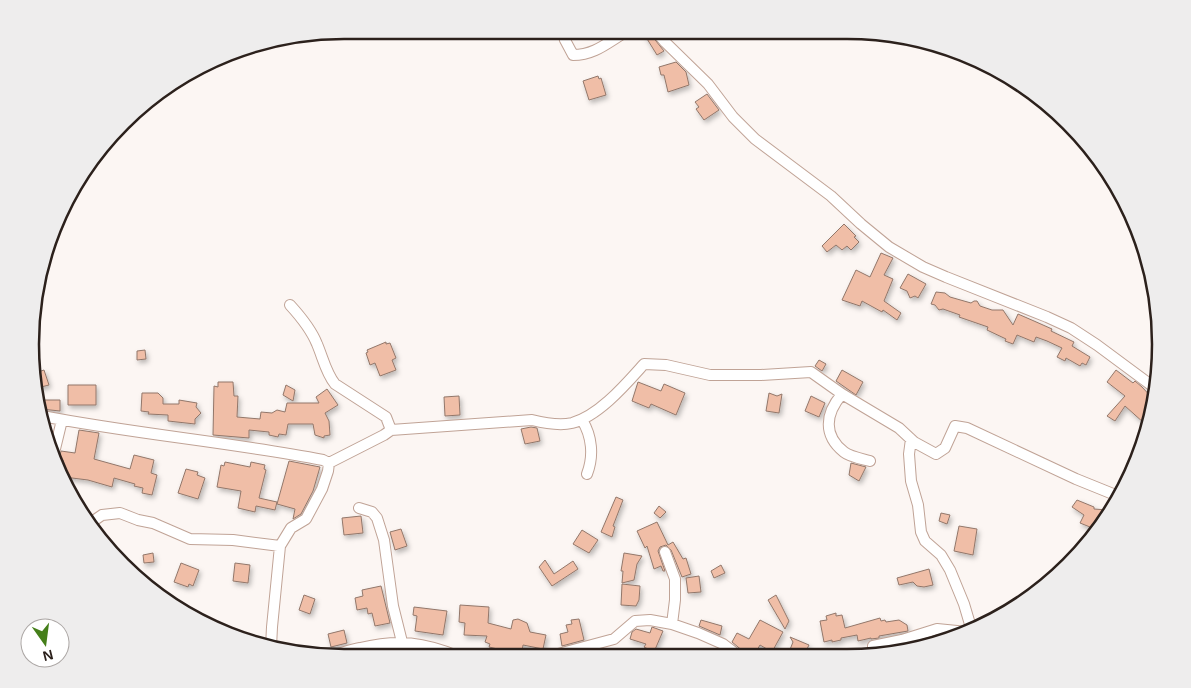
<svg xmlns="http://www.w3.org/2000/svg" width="1191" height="688" viewBox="0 0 1191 688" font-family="Arial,sans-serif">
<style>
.building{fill:#f0bea7;stroke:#92776a;filter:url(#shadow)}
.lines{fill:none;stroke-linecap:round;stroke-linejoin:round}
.street-casing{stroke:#c0a396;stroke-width:12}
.street{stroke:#fff;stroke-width:10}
.rim{fill:none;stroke:#2c211c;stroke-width:2.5}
</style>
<defs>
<filter id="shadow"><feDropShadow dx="2" dy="3" stdDeviation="2.5" flood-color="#0004"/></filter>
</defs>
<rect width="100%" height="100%" fill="#fcf6f3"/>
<path class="building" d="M648 31 664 51 657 55 644 34Z
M676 62 686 72 689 85 668 92 664 75H661L659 67Z
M598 76 599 79 601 78 606 95 589 100 583 81Z
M707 94 719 110 704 120 696 109 699 107 695 102Z
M844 224 856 236 854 237 859 242 851 250 847 246 842 250 836 245 827 252 822 246Z
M881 253 893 258 884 275 893 279 884 301 901 313 897 320 883 310 882 312 862 301 860 306 842 300 856 270 870 277Z
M908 274 926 284 918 298 915 296 910 298 907 291 900 288Z
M936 292 945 293 950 297 971 303 974 301H977L980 306 992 310H1003L1013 325 1018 314 1034 321 1052 329 1051 331 1074 342 1072 346 1090 357 1086 365 1082 363 1080 366 1066 358 1065 361 1057 357 1062 348 1047 341 1036 337 1034 342 1017 335 1013 344 1005 341 1006 339 987 330 988 327 959 317 960 315 943 309 939 310 935 305 931 304Z
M386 342V344L390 343 396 358 392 360 396 370 380 376 375 363 370 365 366 353 368 352 367 350Z
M145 350 146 359 137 360V351Z
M819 360 826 364 822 371 815 366Z
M44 370 49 385 37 388 35 373Z
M842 370 863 382 856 395 836 381Z
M1116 370 1133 383 1135 381 1142 387 1155 401 1150 417 1144 423 1125 406 1115 421 1107 416 1125 396 1107 382Z
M218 382H233L234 396H238L237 417 260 419 261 412 272 413 277 410 285 412 287 403H319L316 397 327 389 338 405 325 413 329 421 330 435 324 436V438L315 435 313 424H288L286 435 279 434 278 437 269 435V432L249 430V438L213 435 214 386 218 387Z
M638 382 661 391 664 384 685 393 676 415 651 404 649 408 632 401Z
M68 385H96V405H68Z
M286 385 295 390 293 401 283 395Z
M142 393H158L163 398V404H179V400L197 403 196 407 201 413 195 419V424L168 421V415L148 414 149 412 141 411Z
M769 393 777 396 782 394 779 413 766 411Z
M459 396 460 415 445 416 444 397Z
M811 396 825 403 819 417 805 411Z
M39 400H60V411L41 409Z
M531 427 537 428 540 441 525 444 521 429Z
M79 430 99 433 94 459 130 469 134 455 154 460 151 473 157 475 152 495 142 493 143 488 134 486 135 484 114 478 112 487 88 480 64 477 61 472 63 460H59L61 451 75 453Z
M289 461 320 467 313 491 301 514 293 519 295 509 277 504Z
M225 462 250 467 251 462 265 465 264 469 266 470 259 498 277 502 275 510 256 506 255 512 238 508 241 491 217 487 221 465 224 466Z
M851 463 866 467 859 481 849 475Z
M186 469 198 472 197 475 205 478 198 499 178 493Z
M616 497 623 500 613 526 615 527 612 537 601 532Z
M1077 500 1094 507V509L1108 510 1101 527 1083 549 1082 548 1090 527 1080 523 1084 515 1072 507Z
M659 506 666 512 660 518 654 513Z
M941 513 950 515 947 524 939 521Z
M361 516 363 533 344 535 342 518Z
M657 522 668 545 673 542 683 559 686 558 691 574 682 577 671 550 666 545 660 547 658 551 665 571H663L661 566 654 569 647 546 645 548 637 531Z
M959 526 977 529 973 555 954 551Z
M401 529 407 546 395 550 390 532Z
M582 530 598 540 589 553 573 544Z
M153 553 154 562 144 563 143 555Z
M624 553 642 556 637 564 634 580 622 583 623 571H621Z
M545 560 554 574 573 561 578 569 552 586 539 567Z
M181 563 199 570 193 586 189 584 188 587 174 582Z
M235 563 250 565 248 583 233 581Z
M721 565 725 573 714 578 711 571Z
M929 569 933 585 924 587 917 586 913 582 899 585 897 578Z
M699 576 701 592 688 593 686 578Z
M622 584 640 586 639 600 636 606 621 605Z
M381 586 390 623 375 626 372 613 368 614 367 608 357 610 355 598 363 596 362 590Z
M304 595 315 599 310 614 299 610Z
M776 595 789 621 785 629 768 600Z
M460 605 489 607 488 623 511 629 513 620 518 619 527 623 530 632 546 635 543 649 523 645 522 652 518 657H511L504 656 506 651 489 647 490 644 485 642 487 636 464 635 465 623 459 622Z
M414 607 447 611 443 635 415 631 417 616 413 615Z
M836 613V616L842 615 845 628 880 618 881 621 885 620 886 622 899 620 907 625 908 631 879 636V638L871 639V638L858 641 857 635 841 638V640L832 642V640L824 642 820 621 827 620 826 616Z
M579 619 584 640 562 646 560 634 568 632 566 625 572 624 571 620Z
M701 620 722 626 720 635 699 626Z
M760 620 783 632 772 652 760 645 753 657H747L744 652 732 642 737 633 749 639Z
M652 627 663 631 654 652 644 647 646 644 630 639 632 632 636 629 650 633Z
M344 630 347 643 331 647 328 634Z
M790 637 809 645 803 657 789 652 793 642Z"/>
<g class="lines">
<defs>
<path id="street" d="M562 30 565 40 573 55C596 55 609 41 629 30
M655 30 665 42 708 84 733 117 755 139 831 196 861 224 889 247 923 267 946 277 1047 317 1071 328 1097 345 1155 388
M290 305C301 317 311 329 317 344 323 358 326 373 335 384L386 417 391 430
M842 394C825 414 823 435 844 452 850 457 863 459 870 461
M42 416C135 434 230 442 323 460L329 463
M582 420C592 436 594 456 587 474
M911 439 909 454 911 481 918 505 921 532 925 541 941 555 950 570 964 604 972 631
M53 457 62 420
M329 463 384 435 391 430 532 420C544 423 559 426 572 423 599 416 626 384 644 364L666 365 710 375H761L811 372 842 394 899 428 914 442 936 454 945 448 955 426 967 428 1076 479 1118 496
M359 508 372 512 377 518 384 540 393 606 402 642
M89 524 102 515 120 513 138 520 153 523 190 539 233 540 280 546
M665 552 675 579V600L672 624
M873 646 902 640 937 629 967 632
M271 647 272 627 280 546 291 528 306 519 322 489 328 471 329 463
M326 657C338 655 348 650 360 648 399 639 423 642 460 657
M547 657 614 639 635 621 650 620 672 624 698 633 723 644 740 657"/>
</defs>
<use href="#street" class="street-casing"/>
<use href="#street" class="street"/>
</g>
<path d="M0 0H1191V688H0ZM344 39H847A305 305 0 0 1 1152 344V344A305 305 0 0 1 847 649H344A305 305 0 0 1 39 344V344A305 305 0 0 1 344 39Z" fill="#eeeded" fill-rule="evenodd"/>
<path class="rim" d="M344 39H847A305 305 0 0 1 1152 344V344A305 305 0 0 1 847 649H344A305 305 0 0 1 39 344V344A305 305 0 0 1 344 39Z"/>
<g transform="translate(45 643) rotate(166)"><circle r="24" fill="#ffffff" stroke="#aba6a4"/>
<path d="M0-4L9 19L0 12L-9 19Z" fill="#457f1a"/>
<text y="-8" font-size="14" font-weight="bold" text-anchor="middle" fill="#2c211c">N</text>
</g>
</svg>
